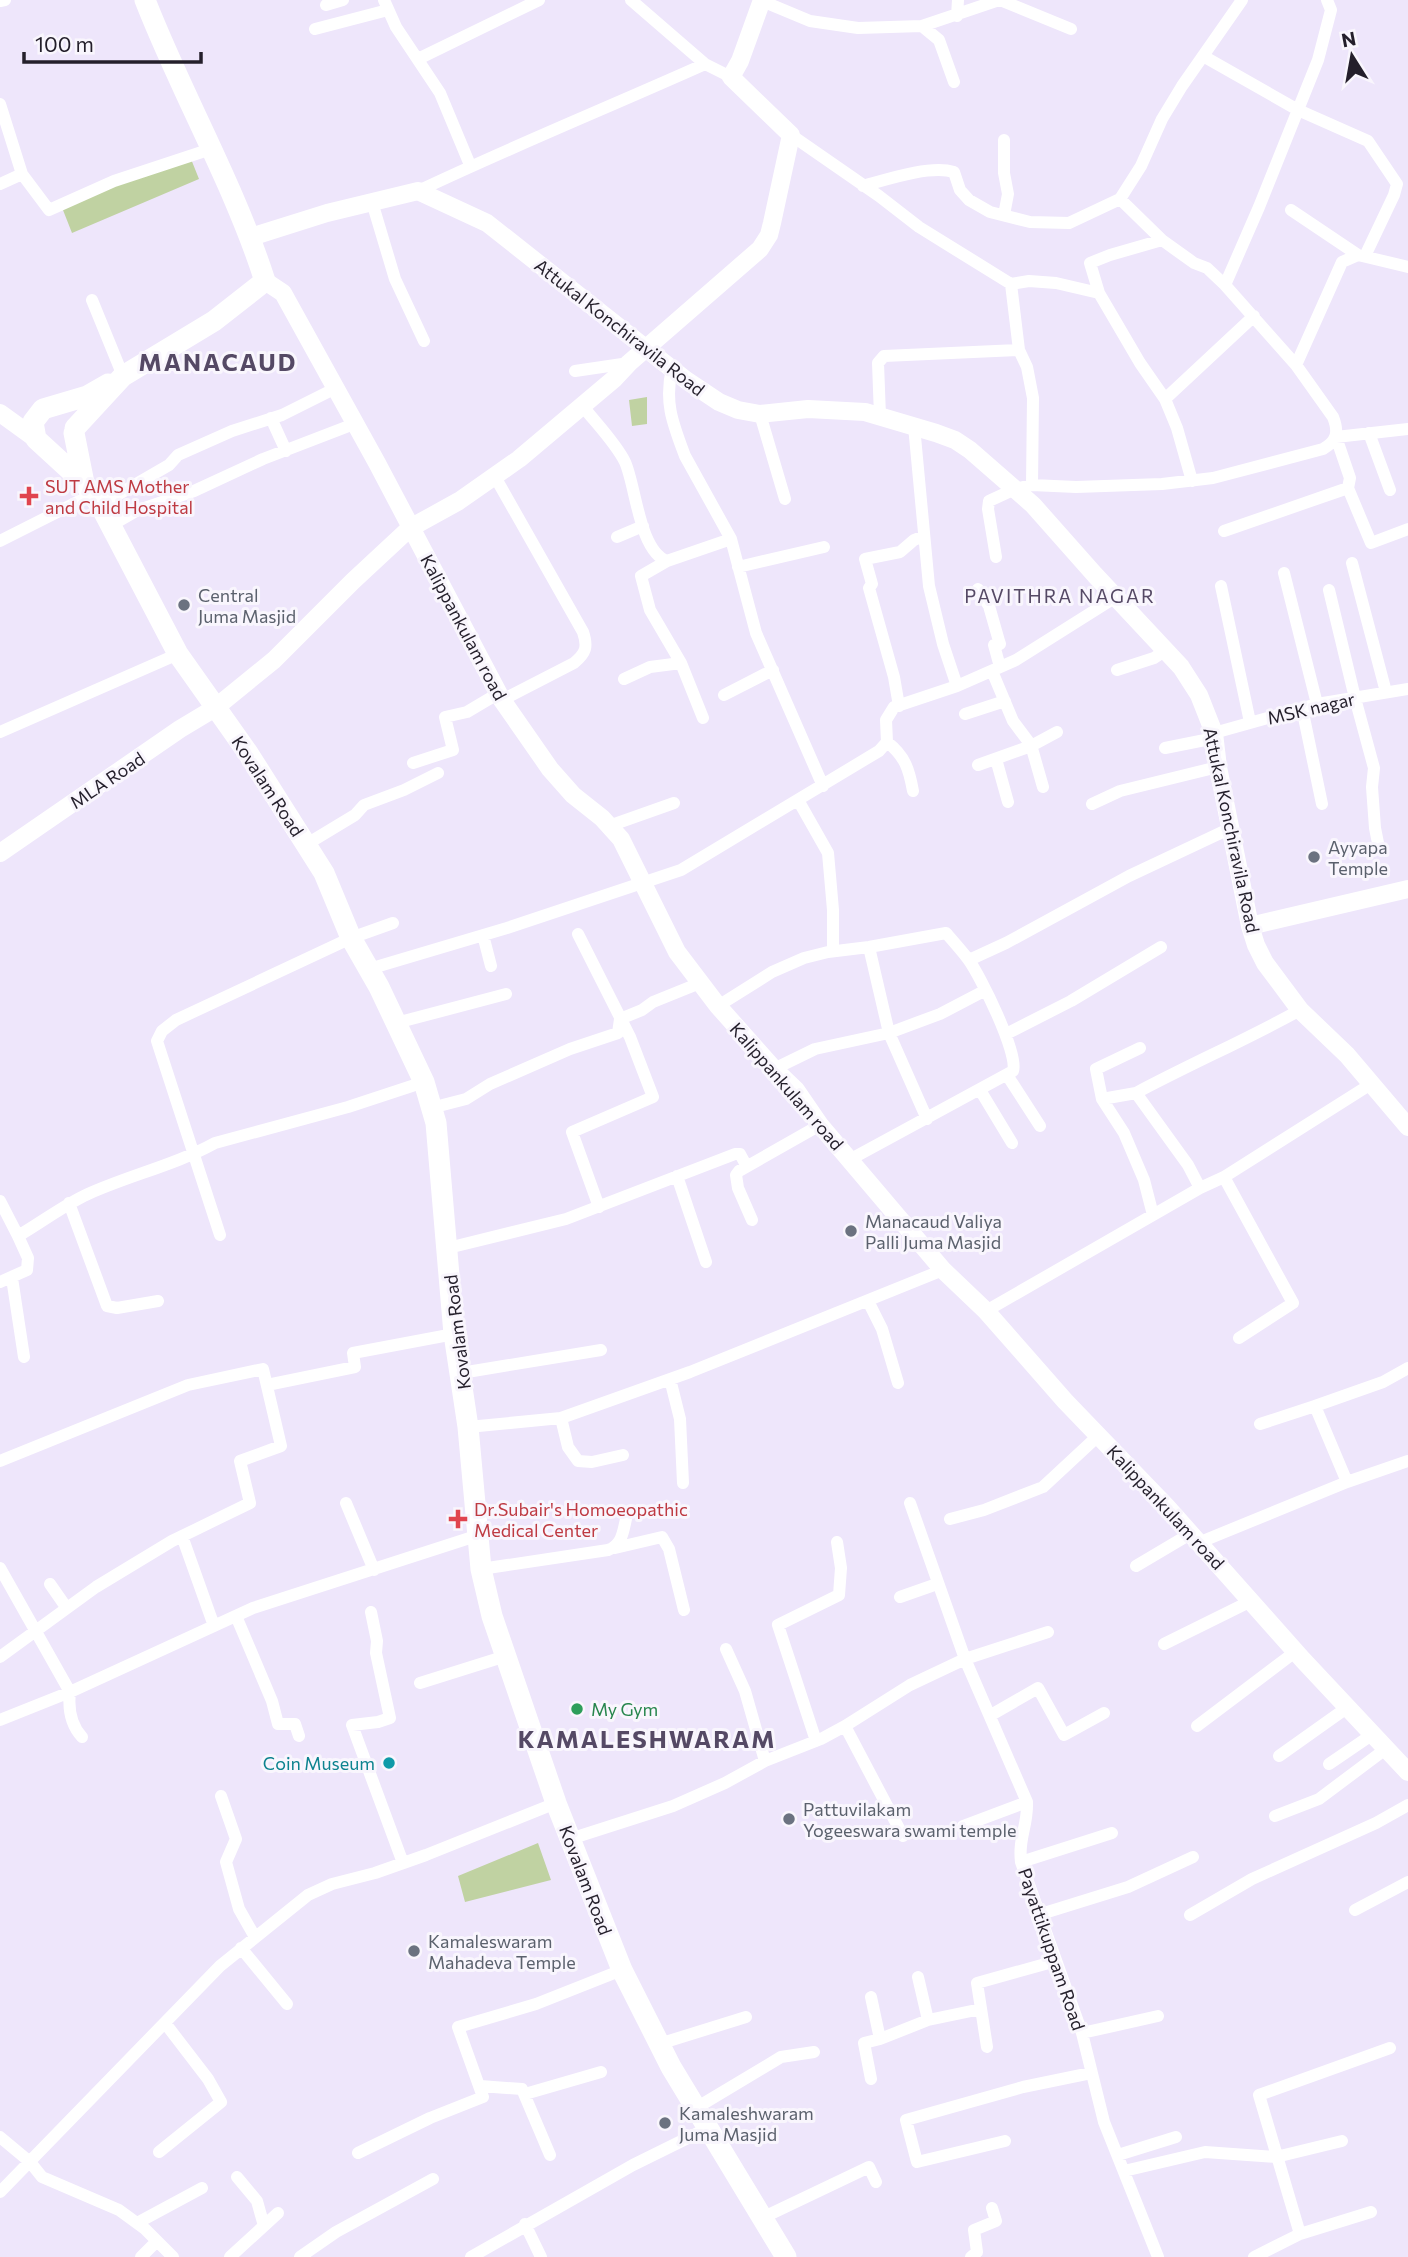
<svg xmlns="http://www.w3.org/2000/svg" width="1408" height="2257" viewBox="0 0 1408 2257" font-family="Commissioner,sans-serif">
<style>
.green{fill:#c0d2a2}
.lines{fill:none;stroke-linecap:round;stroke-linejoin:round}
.street{stroke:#fff;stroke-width:12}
.secondary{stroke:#fff;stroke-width:18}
.primary{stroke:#fff;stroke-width:21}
.health-dot{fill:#e0444e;stroke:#f9f6fd;stroke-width:2.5}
.worship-dot{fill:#6b7280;stroke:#f9f6fd;stroke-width:2.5}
.leisure-dot{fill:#2e9e5b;stroke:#f9f6fd;stroke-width:2.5}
.culture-dot{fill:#0f9aa8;stroke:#f9f6fd;stroke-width:2.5}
.labels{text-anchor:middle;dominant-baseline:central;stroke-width:6;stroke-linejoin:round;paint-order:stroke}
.street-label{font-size:18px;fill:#241f2b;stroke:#f9f6fd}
.health-label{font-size:18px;fill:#be3a42;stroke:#f9f6fd;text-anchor:start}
.worship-label{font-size:18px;fill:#5b616d;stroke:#f9f6fd;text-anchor:start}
.leisure-label{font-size:18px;fill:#27864d;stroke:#f9f6fd;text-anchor:start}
.culture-label{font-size:18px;fill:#0d838f;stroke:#f9f6fd;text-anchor:end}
.neighbourhood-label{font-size:19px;letter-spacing:2px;fill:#554965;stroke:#f9f6fd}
.district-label{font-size:24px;font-weight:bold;letter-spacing:2px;fill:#554965;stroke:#f9f6fd}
</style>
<rect width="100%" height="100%" fill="#eee6fb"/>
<path class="green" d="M189 154 199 179 72 233 61 205Z
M647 397V424L632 426 629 400Z
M538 1843 551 1880 465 1902 458 1876Z"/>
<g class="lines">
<path class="street" d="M384 0 396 27 440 93 470 165
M631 0 705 64
M1000 0 1071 29
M0 1 5 0
M762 1 810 21 858 28 922 26 999 0
M326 5 343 0
M957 16 958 0
M922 26 939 40 954 82
M315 29 388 10
M1203 56 1298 110 1368 141 1397 184 1394 195 1365 256
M418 59 539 0
M0 104 22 174 49 210 114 181 211 149
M791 135 879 196 919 227 1011 284 1029 281 1056 283 1099 293 1140 363 1165 399 1177 428 1192 481
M0 184 22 174
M863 186C888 179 930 165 954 172L960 190 969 200 990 212 1030 222 1069 223 1120 199 1141 166 1162 119 1182 86 1242 0
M418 191C513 146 609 107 705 64L731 77
M372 202 395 279 424 341
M1291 210 1358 255
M1004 215 1008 194 1004 173V140
M1011 284 1019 350 1027 367 1033 398 1032 485
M1225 285 1259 207 1318 60 1331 10 1327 0
M1099 293 1090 263 1110 255 1162 240
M92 300 123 376
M1296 365 1342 262 1358 255 1408 267
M672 368C664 403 673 424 685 456L731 539 756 633 823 786
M575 371 629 363
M1165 399 1254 316
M581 404C594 421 616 443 625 462 636 486 639 551 667 561L731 539
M760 414 785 499
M880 416 878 363 884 356 1019 350
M271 418 286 451
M914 426 929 586 943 644 957 686
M1408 429 1336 437 1350 478 1348 488 1371 543 1408 529
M1369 433 1390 490
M494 475 583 632C588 647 586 653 574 663L502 700
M100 505 169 465 178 455 232 431 282 415 334 389
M110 526 136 511 194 491 263 459 354 424
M1224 531 1348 488
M617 537 643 526
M0 541 93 494
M996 557 988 509 989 501 1015 489 1032 485 1076 487 1162 484 1213 478 1323 449C1337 441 1339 432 1333 417L1296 365 1225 285 1207 268 1194 263 1162 240 1120 199
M667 561 641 576 650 610 681 663 703 718
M1352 563 1386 692
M738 567 824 547
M1284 573 1317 704
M1221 586 1250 722
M978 589 989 606 999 641 1000 644 994 645 1000 667
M1329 590 1355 698 1374 768 1372 787 1375 828 1379 848
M1117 670 1154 658 1166 650
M992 671 1013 721 1031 745 1043 787
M624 679 650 667 681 663
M724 695 773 670
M899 706 894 677 869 588 872 584 865 559 900 552 914 540 924 536
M1302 708 1322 804
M965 714 1005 701
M0 732 178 654
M1214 733 1317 704 1408 689
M887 742C905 756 909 769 913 791
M1165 748 1215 738
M996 759 1008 802
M413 763 453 750 445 717 467 712 499 693
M978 765 1031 746 1057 732
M798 800 828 853 833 910V951
M1092 804 1120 791 1218 767
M609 826 674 803
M307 844 355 815 364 805 404 790 438 773
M578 934 630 1037 653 1097 572 1132 599 1207
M483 935 491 966
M869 947 889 1033 927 1119
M969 960 1006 943 1129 876 1231 828
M369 969 507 928 681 870 879 751 887 742 886 720 894 707 957 686 1016 660 1116 597
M718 1006 772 972 804 958 828 952 869 947 946 933C953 941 961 950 968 959 980 975 1019 1054 1013 1071L851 1159
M396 1023 506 994
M1006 1034 1071 1001 1161 947
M1140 1048 1096 1069 1102 1099 1124 1133 1144 1180 1153 1215
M774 1069 815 1049 889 1033 940 1014 984 991
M1007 1075 1040 1126
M980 1090 1012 1143
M1102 1099 1136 1093
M431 1108 466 1099 490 1084 570 1049 618 1033 620 1019 642 1010 653 1002 700 983
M677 1176 706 1262
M1224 1177 1293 1303 1239 1338
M1200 1188 1188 1165 1136 1093C1190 1064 1246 1040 1300 1010
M0 1201 18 1236
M69 1203 107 1306 117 1308 158 1301
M752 1220 738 1188 736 1175 739 1171 820 1125
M220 1235 157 1041 162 1031 176 1020 351 938 393 923
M448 1248 566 1219 735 1154H740L746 1165
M12 1278 24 1357
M0 1282 27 1270 28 1258 18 1236C42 1222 64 1205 88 1194 130 1175 175 1165 215 1143L348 1107 424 1082
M868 1301 882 1329 898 1383
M986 1311 1200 1188 1224 1177 1371 1084
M461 1373 601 1350
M670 1379 680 1419 683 1483
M267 1385 355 1367 353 1353 454 1334
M561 1418 568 1447 578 1461 592 1462 623 1455
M1260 1424 1315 1406
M468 1427 561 1418 690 1372 943 1270
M0 1461 188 1385 263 1369 281 1446 240 1461 250 1503 172 1541 96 1587 0 1657
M1347 1482 1315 1406 1383 1382 1408 1368
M346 1503 374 1570
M910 1503 965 1659 1048 1632
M950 1519 984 1510 1043 1487 1099 1435
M182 1536 214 1626
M1198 1543 1347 1482 1408 1461
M615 1548 662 1537 669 1549 684 1610
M1136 1566 1190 1534
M0 1568 70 1692C68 1709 70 1724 82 1737
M481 1569 608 1550C622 1545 623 1532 626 1519
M50 1584 66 1607
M900 1597 937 1584
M371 1612 377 1641 376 1653 390 1718 378 1722 352 1725 403 1863
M236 1616 272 1701 278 1724H295L299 1736
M1164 1644 1251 1601
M726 1649 745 1691 765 1761
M420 1683 506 1656
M991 1715 1038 1688 1064 1735 1104 1713
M0 1720 70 1692 253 1608 479 1535
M845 1726 903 1836
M1197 1726 1295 1652
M816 1741 778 1625 839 1595 841 1568 837 1542
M1279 1756 1348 1707
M1329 1764 1373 1734
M221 1796 236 1839 226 1862 239 1909 255 1937
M1275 1816 1319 1799 1387 1748
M963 1826 1027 1802
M570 1839 673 1806 725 1783 765 1761 821 1739 845 1726 910 1685 965 1659 1027 1802C1028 1826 1018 1838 1021 1862L1082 2033 1104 2122 1158 2257
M1021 1862 1112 1833
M1355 1910 1408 1882
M1041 1914 1128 1887 1193 1857
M1190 1915 1252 1879 1376 1823 1408 1805
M241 1948 287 2004
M918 1977 928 2020
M871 1997 880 2039
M1082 2033 1158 2016
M659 2044 746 2017
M987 2047 977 1983 1056 1961
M871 2079 864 2043 880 2039 928 2020 981 2009
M480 2086 522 2089 550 2155
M525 2094 601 2072
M696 2108 781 2057 814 2052
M0 2137 30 2162 42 2177 119 2210 145 2229 173 2257
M1005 2141 917 2162 906 2120 1023 2087 1091 2073
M159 2152 221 2102 208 2079 165 2023
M358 2153 430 2118 483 2097 458 2027 536 2004 622 1970
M1118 2155 1176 2137
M1124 2171 1205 2152 1276 2157 1342 2141
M237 2177 257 2201 264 2226
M0 2192 220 1966 308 1895 332 1884 375 1873 426 1855 556 1803
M762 2218 869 2167 876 2182
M137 2223 202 2188
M525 2224 541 2257
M1300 2234 1259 2095 1390 2048
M141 2257 157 2241
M230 2257 278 2213
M300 2257 336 2232 433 2179
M471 2257 633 2165 708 2128
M971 2257 977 2252 974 2230 996 2221 992 2208
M1254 2257 1300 2234 1371 2212"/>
<path class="secondary" d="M251 237 327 213 418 191 487 223 686 380 719 402 738 410 760 414 808 409 865 412 936 433 955 440 970 450 1033 505 1095 575 1181 667 1199 695 1214 733 1218 767 1250 926 1256 945 1265 963 1300 1010 1347 1055 1408 1127
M265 281 283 293 377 463 502 700 550 769 573 795 602 818 621 839 677 952 718 1006 774 1069 796 1090 820 1125 943 1270 986 1311 1065 1401 1167 1507 1303 1660 1408 1772
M0 413 36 439
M0 853 180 729 215 708 274 660 353 581 410 528 459 501 519 459 614 379 629 363 760 249 769 235 772 223 791 135 731 77 740 61 762 0
M1250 926 1408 889"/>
<path class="primary" d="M75 428 123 376 214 321 265 281C234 184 182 95 145 0
M74 433 84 483 100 505 178 654 248 753 324 873 351 938 379 987 424 1082 436 1123 454 1334 468 1427 481 1569 492 1616 556 1803 622 1970 671 2067 786 2257
M84 483 36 439 33 422 43 409 87 396 108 384"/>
</g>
<g class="health-dot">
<path d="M25.5 485.5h7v7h7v7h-7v7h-7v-7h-7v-7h7z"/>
<path d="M454.5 1508.5h7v7h7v7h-7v7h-7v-7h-7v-7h7z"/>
</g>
<g class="worship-dot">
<circle cx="184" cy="605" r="7"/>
<circle cx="1314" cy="857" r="7"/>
<circle cx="851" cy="1231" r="7"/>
<circle cx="789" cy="1819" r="7"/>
<circle cx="414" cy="1951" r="7"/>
<circle cx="665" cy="2123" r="7"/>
</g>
<circle class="leisure-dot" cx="577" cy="1709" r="7"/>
<circle class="culture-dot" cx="389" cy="1763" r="7"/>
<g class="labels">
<g class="street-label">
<text transform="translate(620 327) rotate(38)">Attukal Konchiravila Road</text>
<text transform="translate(464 627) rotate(62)">Kalippankulam road</text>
<text transform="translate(1311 708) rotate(-13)">MSK nagar</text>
<text transform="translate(107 780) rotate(-34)">MLA Road</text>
<text transform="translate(268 786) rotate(57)">Kovalam Road</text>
<text transform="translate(1232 830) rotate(78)">Attukal Konchiravila Road</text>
<text transform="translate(787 1086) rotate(49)">Kalippankulam road</text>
<text transform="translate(457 1332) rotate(-97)">Kovalam Road</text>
<text transform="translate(1166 1507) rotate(47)">Kalippankulam road</text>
<text transform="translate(586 1880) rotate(69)">Kovalam Road</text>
<text transform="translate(1052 1949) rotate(71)">Payattikuppam Road</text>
</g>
<g class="health-label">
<text x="45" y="486">SUT AMS Mother<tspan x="45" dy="21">and Child Hospital</tspan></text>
<text x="474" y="1509">Dr.Subair's Homoeopathic<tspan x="474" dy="21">Medical Center</tspan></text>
</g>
<g class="worship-label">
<text x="198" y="595">Central<tspan x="198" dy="21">Juma Masjid</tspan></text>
<text x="1328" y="847">Ayyapa<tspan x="1328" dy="21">Temple</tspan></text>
<text x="865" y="1221">Manacaud Valiya<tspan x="865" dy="21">Palli Juma Masjid</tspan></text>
<text x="803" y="1809">Pattuvilakam<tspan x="803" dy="21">Yogeeswara swami temple</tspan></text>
<text x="428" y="1941">Kamaleswaram<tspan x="428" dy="21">Mahadeva Temple</tspan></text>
<text x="679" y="2113">Kamaleshwaram<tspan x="679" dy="21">Juma Masjid</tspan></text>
</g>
<g class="leisure-label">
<text x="591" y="1709">My Gym</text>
</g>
<g class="culture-label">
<text x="375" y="1763">Coin Museum</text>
</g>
<g class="neighbourhood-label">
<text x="1060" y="595">PAVITHRA NAGAR</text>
</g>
<g class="district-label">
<text x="218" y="361">MANACAUD</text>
<text x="647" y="1738">KAMALESHWARAM</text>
</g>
</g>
<g transform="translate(1352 56) rotate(349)" stroke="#f9f6fd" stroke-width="5" paint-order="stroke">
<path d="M0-5L12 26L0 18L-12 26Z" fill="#241f2b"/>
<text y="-10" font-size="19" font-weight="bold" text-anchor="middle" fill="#241f2b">N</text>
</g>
<path d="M24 52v10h177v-10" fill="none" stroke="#241f2b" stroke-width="3.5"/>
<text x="35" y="52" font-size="21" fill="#241f2b" stroke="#f9f6fd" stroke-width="5" paint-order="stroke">100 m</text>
</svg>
